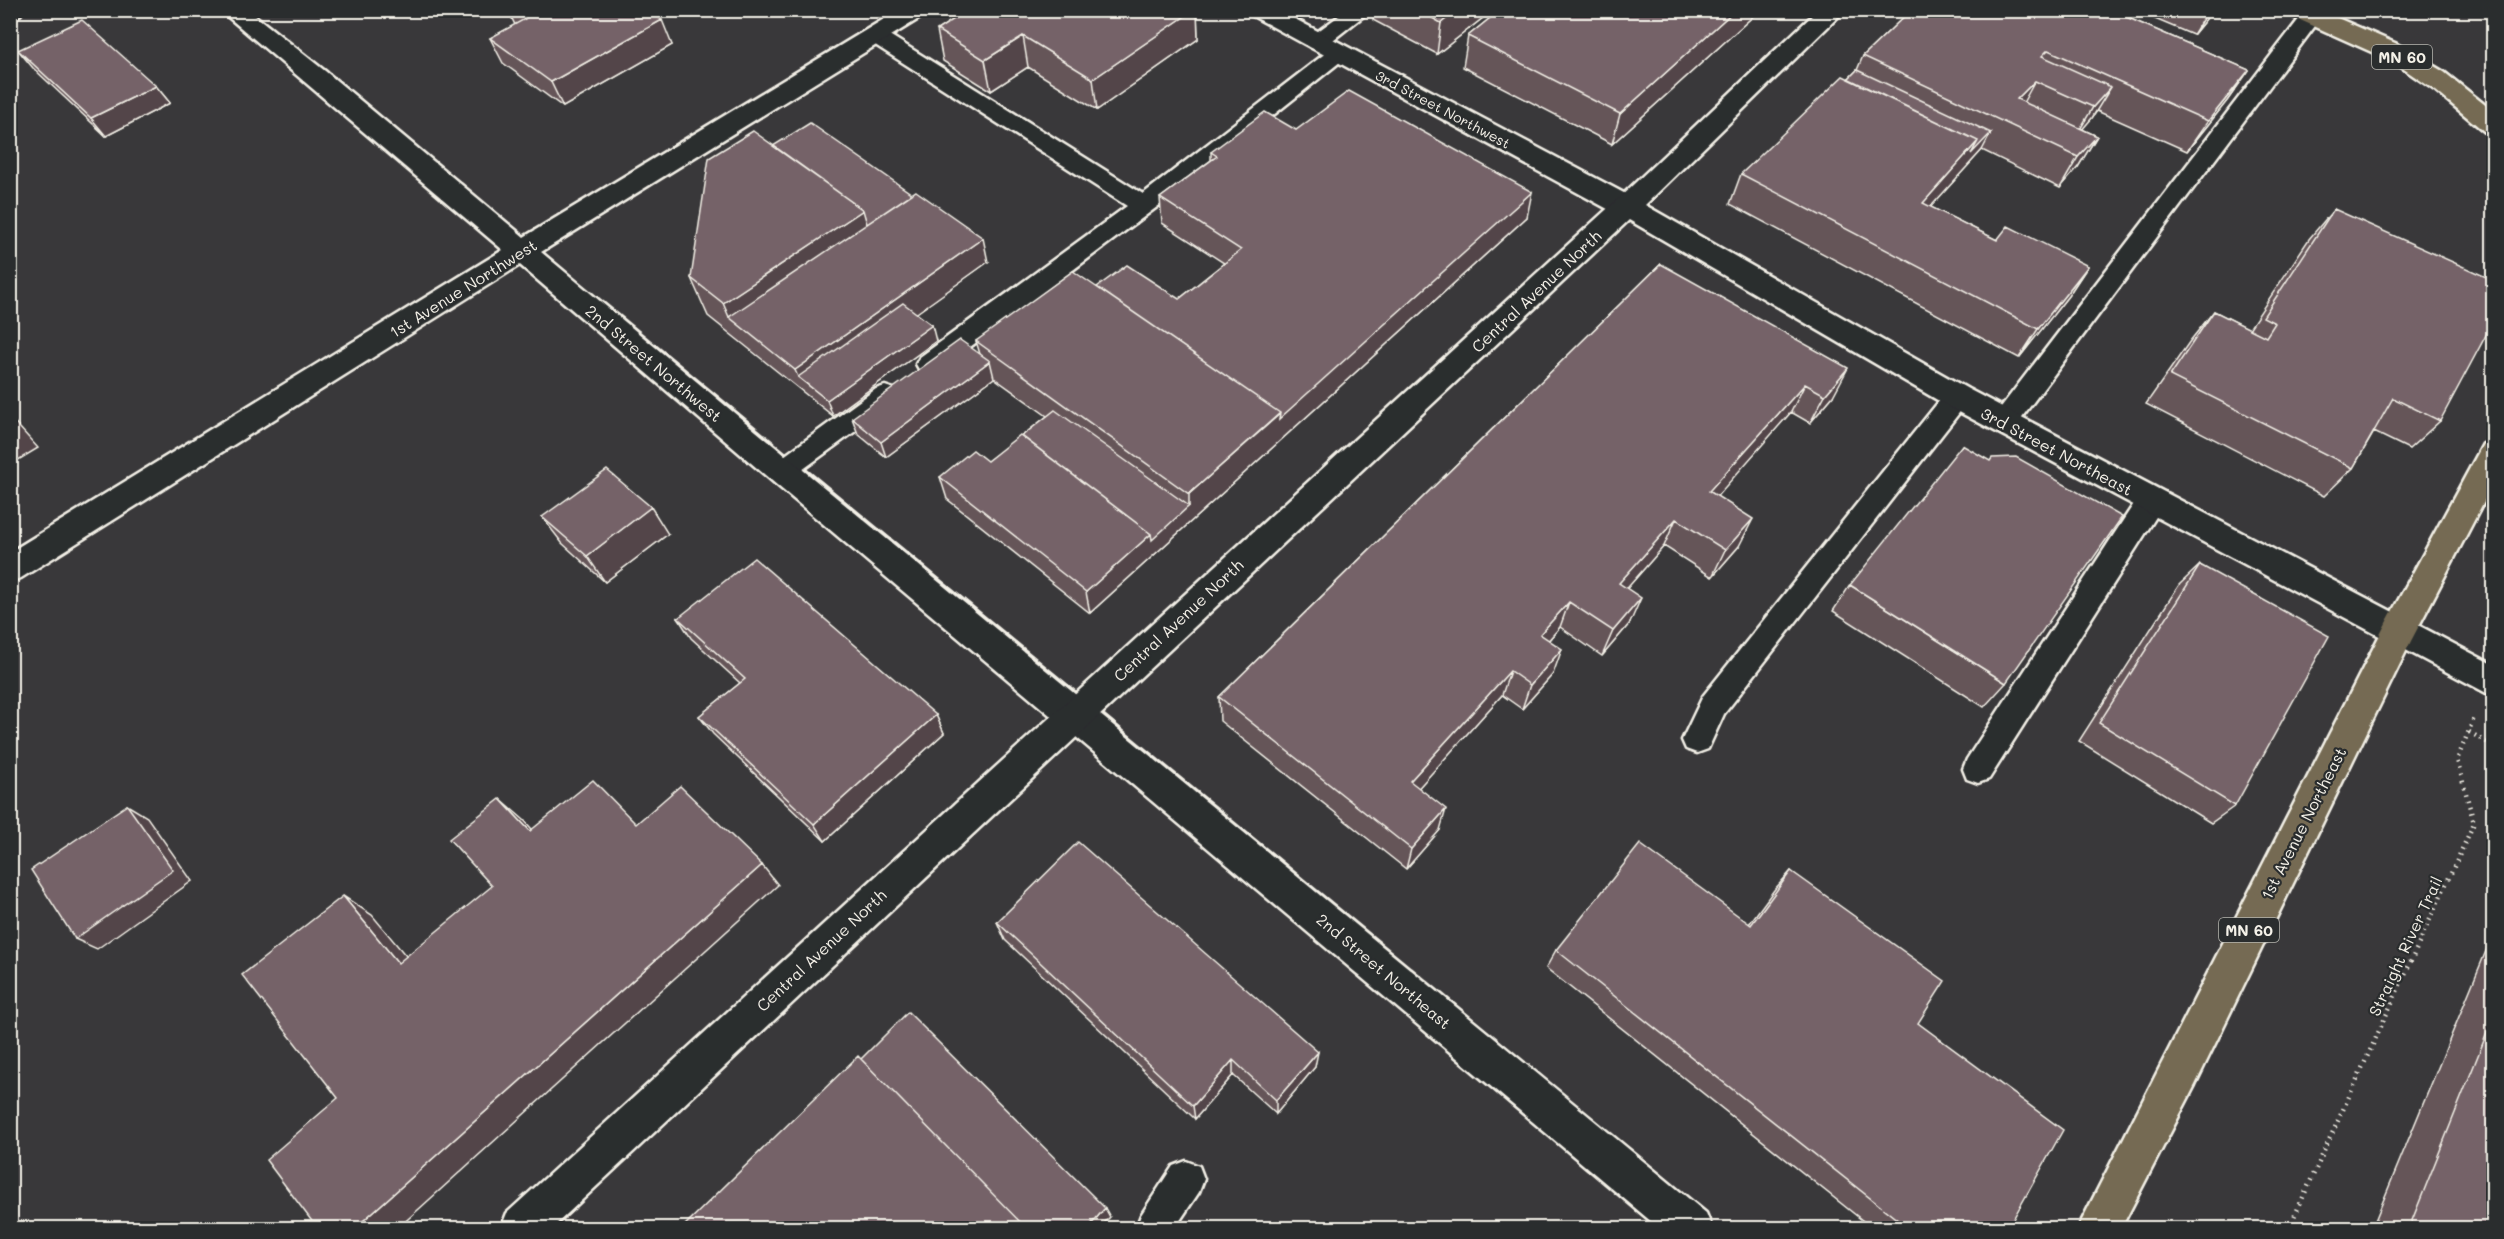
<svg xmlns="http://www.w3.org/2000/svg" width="2504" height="1239" viewBox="0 0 2504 1239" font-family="Mali,sans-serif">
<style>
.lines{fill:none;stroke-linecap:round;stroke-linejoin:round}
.service-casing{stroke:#f4f1e8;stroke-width:5}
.minor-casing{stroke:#f4f1e8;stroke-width:5}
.tertiary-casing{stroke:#f4f1e8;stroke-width:5}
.primary-casing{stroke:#f4f1e8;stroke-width:5}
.path{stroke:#f4f1e8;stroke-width:4.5;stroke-dasharray:1.5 5;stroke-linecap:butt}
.service{fill:#2a2d2e;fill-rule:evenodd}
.minor{fill:#2a2d2e;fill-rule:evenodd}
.tertiary{fill:#2a2d2e;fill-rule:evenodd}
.primary{fill:#746b52;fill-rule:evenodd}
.wall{fill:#655459;stroke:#f4f1e8;stroke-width:1.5}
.shaded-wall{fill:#524549;stroke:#f4f1e8;stroke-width:1.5}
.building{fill:#756268;stroke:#f4f1e8;stroke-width:1.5}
.labels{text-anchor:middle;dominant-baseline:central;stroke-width:4.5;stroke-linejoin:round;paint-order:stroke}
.far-street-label{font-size:14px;fill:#f4f1e8;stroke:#2a2d2e}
.shield{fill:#2a2d2e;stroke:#b7b6b0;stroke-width:1.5}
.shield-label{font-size:15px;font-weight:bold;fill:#f4f1e8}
.street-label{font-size:16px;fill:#f4f1e8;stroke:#2a2d2e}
</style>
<rect width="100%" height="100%" fill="#39383a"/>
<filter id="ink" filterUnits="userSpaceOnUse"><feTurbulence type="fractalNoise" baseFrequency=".0167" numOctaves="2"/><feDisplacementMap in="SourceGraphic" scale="12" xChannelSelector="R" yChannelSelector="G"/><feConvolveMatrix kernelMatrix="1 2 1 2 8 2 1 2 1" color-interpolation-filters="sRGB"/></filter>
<g filter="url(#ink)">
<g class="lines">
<defs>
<path id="service" d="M1347 10H1371L1324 47 1317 49 1310 47 1306 42 1310 37Z
M2306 10H2327L2013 429 2004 432 1995 429 1991 422 1995 415Z
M876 29 883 31 1143 194 1331 49 1339 47 1347 49 1350 54 1169 198 938 371 929 373 920 371 916 364 920 357 1127 206 869 41 865 36 869 31Z
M885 386 894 389 898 396 894 403 791 478 782 482 773 478 769 471 773 464 876 389Z
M1957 387 1966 390 1970 397 1966 404 1724 714 1708 749 1697 753 1686 749 1682 740 1703 696 1948 390Z
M2151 490 2161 493 2164 501 2161 509 1989 779 1978 783 1967 779 1963 769 1967 759 2141 493Z
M1186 1161 1199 1166 1204 1179 1199 1192 1175 1228H1136L1141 1215 1173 1166Z"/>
<path id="minor" d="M220 10H248L325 71 524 237 899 10H929L925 15 541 252C927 575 1318 892 1706 1213L1712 1228H1659L771 480 520 265 21 578 10 582V552L503 250Z
M1247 10H1278L1637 200 1640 207 1637 214 1627 216 1617 214 1251 15Z"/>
<path id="tertiary" d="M10 10H24L20 15 10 18Z
M1818 10H1845L1645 205 1968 389 2494 665V697L1946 405 1629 220 552 1228H501L507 1213 1617 200Z"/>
<path id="primary" d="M2285 10H2319L2395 43 2444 72 2494 112V134L2485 132 2436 91 2392 61 2289 15Z
M2494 440V482L2411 641 2195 1085 2121 1228H2078L2387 621 2483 444Z"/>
</defs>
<use href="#service" class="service-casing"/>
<use href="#minor" class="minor-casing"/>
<use href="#tertiary" class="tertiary-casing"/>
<use href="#primary" class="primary-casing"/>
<path class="path" d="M2469 732 2494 746
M2289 1228 2474 823 2457 760 2474 718"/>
<use href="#service" class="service"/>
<use href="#minor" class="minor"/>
<use href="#tertiary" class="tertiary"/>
<use href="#primary" class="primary"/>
</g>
<path class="wall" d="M508 10H648L672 45 563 107 503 63 490 38 515 25Z
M968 10H1197L1198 39 1097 110 1028 67 991 91 943 61 937 30Z
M1373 10H1493L1437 54 1373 20Z
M1500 10H1760L1612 144 1463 67 1468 36Z
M1911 10H2211L2206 19 2193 35 2136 11 2131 19 2249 70 2227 101 2187 151 2097 111 2092 118 2082 129 2097 136 2078 167 2060 188 1982 150 1930 207 1997 240 2088 266 2068 296 2019 358 1730 204 1741 174 1848 79 1857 70 1863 56Z
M18 50 156 86 170 103 106 136 33 68Z
M1296 130 1527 217 1090 613 947 499 940 477 987 461 1022 436 1047 416 994 378 886 457 858 434 852 418 980 354 976 341 1097 287 1179 299 1224 263 1162 223 1160 198 1211 160V152Z
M2334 209 2440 421 2409 449 2374 432 2353 468 2324 496 2146 404 2190 341 2214 311 2249 329 2309 239Z
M988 262 916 313 936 341 833 416 708 316 691 278Z
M1661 264 1833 396 1810 423 1791 412 1716 496 1739 546 1712 577 1664 546 1627 588 1630 623 1602 656 1560 627 1549 640 1553 674 1522 709 1502 695 1418 788 1440 830 1406 869 1220 721 1219 697Z
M542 517 668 534 605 582 562 543Z
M2200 565 2235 806 2211 823 2079 741 2179 585Z
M1850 585 2006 683 1984 707 1833 611Z
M678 618 936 715 944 733 825 841 713 734 699 716 740 683 691 638Z
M1791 871 1918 1023 2008 1228H1872L1546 968 1556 950 1749 924 1774 890Z
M997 922 1315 1067 1276 1114 1233 1075 1195 1119 1005 940Z
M2493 934V1228H2372Z"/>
<path class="shaded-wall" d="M1194 10H1197L1198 39 1097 110 1093 79Z
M1457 10H1493L1437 54 1441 23Z
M1735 10H1760L1612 144 1620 114Z
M2132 10H2136L2124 30 2126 17Z
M2208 10H2211L2206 19 2193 35Z
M662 20 672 45 563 107 551 82Z
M1023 36 1028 67 991 91 985 60Z
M2249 70 2227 101 2187 151 2208 121Z
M2035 81 2018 112 2017 99Z
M156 86 170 103 106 136 91 118Z
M2111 87 2092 118 2075 138 2093 107Z
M1991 133 1982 150 1907 233 1923 203 1978 141Z
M2097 136 2078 167 2060 188 2078 157Z
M1532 192 1527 217 1090 613 1086 592 1151 534 1189 506V494Z
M863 210 923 216 729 317 723 303Z
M983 238 988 262 812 388 798 377 795 370Z
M2088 266 2068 296 2019 358 2038 329Z
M932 325 936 341 833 416 827 400Z
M990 361 994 378 886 457 881 442Z
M1848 368 1833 396 1810 423 1825 395Z
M1805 384 1791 412 1697 519 1709 491Z
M10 417 38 448 10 465Z
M651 507 668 534 605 582 587 556Z
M1676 519 1664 546 1609 609 1619 583Z
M1753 519 1739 546 1712 577 1725 550Z
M1641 598 1630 623 1602 656 1613 631Z
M1569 602 1560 627 1532 659 1540 634Z
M1562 649 1553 674 1522 709 1530 685Z
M1510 671 1502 695 1405 803 1410 781Z
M936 715 944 733 825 841 814 824Z
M500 799 524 820 552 852 530 831Z
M127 805 147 817 192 881 97 949 75 939Z
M1446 809 1440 830 1406 869 1411 849Z
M762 865 778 885 398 1228H355Z
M343 896 372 915 426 980 398 963Z
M1318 1052 1315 1067 1276 1114V1100Z
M1233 1060V1075L1195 1119 1193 1106Z
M1105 1208 1110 1217 1099 1228H1088Z"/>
<path class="building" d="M513 10H648L662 20 551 82 490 38 525 19Z
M968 10H1194L1093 79 1023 36 985 60 937 30Z
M1418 10H1457L1441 23Z
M1500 10H1735L1620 114 1468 36Z
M1911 10H2132L2126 17 2249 70 2208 121 2048 50 2042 56 2111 87 2093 107 2035 81 2017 99 2097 136 2078 157 1863 56Z
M82 20 156 86 91 118 18 50Z
M1857 70 1991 133 1971 154 1978 141 1848 79Z
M1843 76 1978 141 1923 203 1997 240 2008 226 2088 266 2038 329 1741 174Z
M1349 91 1532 192 1279 419 1280 413 1097 287 1127 265 1179 299 1241 250 1160 198 1217 156 1211 152 1265 112 1296 130Z
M810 123 912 194 867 224 863 210 773 146Z
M753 131 863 210 723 303 691 278 709 158Z
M916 191 983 238 795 370 729 317Z
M2334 209 2493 280V322L2440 421 2393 398 2353 468 2170 376 2214 311 2266 337 2275 323 2263 317Z
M1661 264 1848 368 1825 395 1805 384 1709 491 1753 519 1725 550 1676 519 1619 583 1641 598 1613 631 1569 602 1540 634 1562 649 1530 685 1510 671 1410 781 1446 809 1411 849 1219 697Z
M1073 271 1280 413 1189 494 976 341Z
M903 303 932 325 827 400 798 377Z
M960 340 990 361 881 442 852 418Z
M1055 410 1189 506 1152 540 1151 534 1022 436Z
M1020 435 1151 534 1086 592 940 477 973 450 987 461Z
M1962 445 1990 461 1992 458 2016 457 2122 517 2006 683 1850 585Z
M607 470 651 507 587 556 542 517Z
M754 558 936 715 814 824 699 716 745 679 678 618Z
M2200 565 2329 636 2235 806 2099 723Z
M593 780 636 824 680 786 762 865 355 1228H317L266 1160 338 1098 242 975 343 896 398 963 492 886 449 839 500 799 530 831Z
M127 805 173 870 75 939 31 870Z
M1078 842 1318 1052 1276 1100 1233 1060 1193 1106 997 922Z
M1640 844 1751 925 1791 871 1945 981 1918 1023 2063 1130 2008 1228H1908L1556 950Z
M908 1012 1105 1208 1088 1228H1026L861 1059Z
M2493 1018V1228H2409Z
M858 1056 1026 1228H682L777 1135Z"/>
</g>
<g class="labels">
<g class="far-street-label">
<text transform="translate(1443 109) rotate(28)">3rd Street Northwest</text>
</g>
<g class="shield">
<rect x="2372" y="45" width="60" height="24" rx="4.5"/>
<rect x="2219" y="918" width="60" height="24" rx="4.5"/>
</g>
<g class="shield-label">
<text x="2402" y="57">MN 60</text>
<text x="2249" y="930">MN 60</text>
</g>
<g class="street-label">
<text transform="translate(463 288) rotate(-32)">1st Avenue Northwest</text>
<text transform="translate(1536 291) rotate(-43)">Central Avenue North</text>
<text transform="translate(654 363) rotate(40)">2nd Street Northwest</text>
<text transform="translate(2057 451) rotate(28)">3rd Street Northeast</text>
<text transform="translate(1178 620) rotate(-43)">Central Avenue North</text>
<text transform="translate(2303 823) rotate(-63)">1st Avenue Northeast</text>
<text transform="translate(2405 946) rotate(-65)">Straight River Trail</text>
<text transform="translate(821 950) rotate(-43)">Central Avenue North</text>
<text transform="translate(1384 971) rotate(40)">2nd Street Northeast</text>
</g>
</g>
<rect width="2504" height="1239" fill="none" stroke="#2a2d2e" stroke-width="36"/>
<rect x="18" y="18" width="2468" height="1203" fill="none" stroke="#f4f1e8" stroke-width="2" filter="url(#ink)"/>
</svg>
